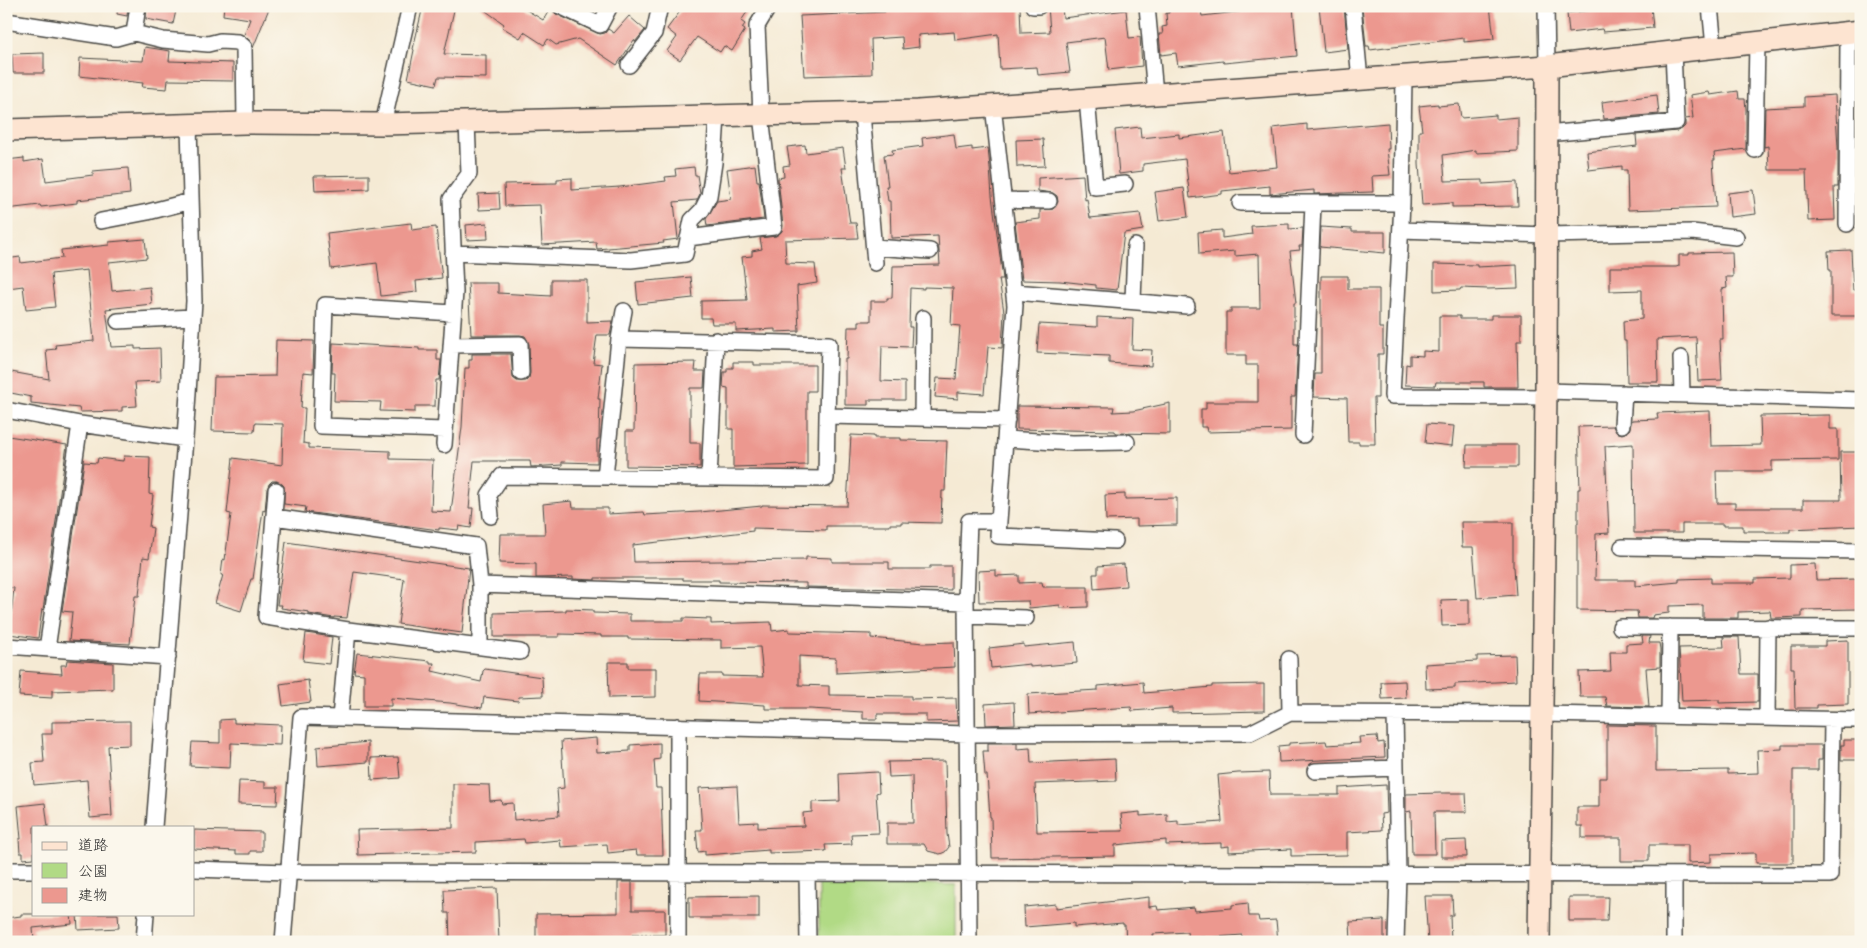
<svg xmlns="http://www.w3.org/2000/svg" width="1867" height="948" viewBox="0 0 1867 948" font-family="Kalam,'Klee One',sans-serif">
<style>
.green{fill:#b1da85;stroke:#6e8258}
.building{fill:#ec988f}
.lines{fill:none;stroke-linecap:round;stroke-linejoin:round}
.street-casing{stroke:#494844;stroke-width:18}
.secondary-casing{stroke:#494844;stroke-width:24}
.street{stroke:#fff;stroke-width:15}
.secondary{stroke:#fde4d1;stroke-width:21}
</style>
<rect width="100%" height="100%" fill="#fbf7ec"/>
<filter id="ink" filterUnits="userSpaceOnUse"><feTurbulence type="fractalNoise" baseFrequency=".02" numOctaves="2"/><feDisplacementMap in="SourceGraphic" scale="10" xChannelSelector="R" yChannelSelector="G"/><feConvolveMatrix kernelMatrix="1 2 1 2 8 2 1 2 1" color-interpolation-filters="sRGB"/></filter>
<filter id="wash" filterUnits="userSpaceOnUse"><feTurbulence type="fractalNoise" baseFrequency=".0096" numOctaves="4" result="noise"/><feDisplacementMap in="SourceGraphic" scale="20" xChannelSelector="R" yChannelSelector="G"/><feGaussianBlur stdDeviation="1.12" result="paint"/><feColorMatrix in="noise" values="0 0 0 0 0 0 0 0 0 0 0 0 0 0 0 0 0 1.4 0 .05"/><feComposite in="paint" operator="in"/></filter>
<g filter="url(#wash)">
<rect width="100%" height="100%" fill="#f5ead4"/>
<path class="green" d="M819 880 956 885V942H819Z"/>
<g id="blocks">
<path class="building" d="M118 6H128L127 16 117 14Z
M147 6H177L173 24 146 19Z
M224 6H270L253 48 252 43 244 35 250 19 223 15Z
M423 6H455L444 54 486 55V78L438 77 436 85 408 79 414 50 413 49Z
M479 6H520L543 20 551 8 556 14 600 34 605 33 608 29 614 33 629 16 645 30 635 42 634 40 617 65 578 39 556 45 548 39 544 45 524 32 520 38 502 27 504 24Z
M684 6H751L741 21 745 24 742 28 745 30 732 51 724 46 720 52 697 37 680 60 667 51 677 37 667 29Z
M921 6H936V11L977 6H1020L1021 33 1050 32 1048 6H1062L1063 18 1126 10 1129 38 1140 37 1142 66 1109 70 1105 37 1066 42 1070 72 1038 75 1037 67 1000 69 998 34 955 40 954 32 918 35 919 47 903 49 902 37 871 39 872 74 804 76 800 16 885 12V10Z
M1200 6 1202 16 1263 9V6H1293L1297 56 1224 63 1223 61 1178 66 1176 53 1161 55 1159 34H1163L1162 27 1167 26 1166 13H1169V9Z
M1319 6H1344L1348 49 1324 52Z
M1362 6H1490L1494 39 1464 42V38L1370 50 1369 46H1366Z
M1603 6H1651L1653 28 1603 32 1602 29 1569 33 1567 13 1603 9Z
M145 47 170 51 169 61 233 63V81L168 80 167 89 142 87 143 83 79 76 80 58 143 61Z
M44 53V73H13L12 54Z
M1738 91 1739 99H1745L1746 109V149L1714 153 1715 160H1713L1716 207 1628 210 1627 170H1622V166L1589 170 1587 152 1637 146 1636 135 1677 131 1682 129 1685 126V119L1693 118 1690 95 1709 92 1710 95Z
M1657 95 1659 114 1604 119 1602 102Z
M1835 95 1838 148V187H1834L1835 220 1808 221 1806 170H1769L1768 146 1764 147 1765 108 1804 106V97Z
M1438 104V106L1459 104 1461 118 1496 115V119L1518 117V151L1476 153V150L1443 155 1445 181 1483 180V184L1517 182 1518 206 1452 207V203L1422 205 1419 164V131H1422L1419 106Z
M1388 123 1389 149H1387L1390 175 1372 176 1373 192 1314 194V190L1270 194V186L1222 191V194L1190 198 1185 159 1143 164V171L1119 174 1115 130 1140 127 1141 138 1179 134V138L1224 132 1229 172 1277 167 1273 128 1307 124V130Z
M954 134 956 149 972 147V150L988 148 990 168 992 196 1003 279H999L1004 312 1002 348 988 347 984 394 958 392V399L935 397 937 378 956 379 960 326 951 325 953 288 924 287V289L910 288 909 327H912L911 347 882 346 881 381 905 382V400H868V405H845V359H847L848 327H859V321H871V301H887V298H892L893 266 940 265 938 236 891 238 890 201H888L886 186H888L884 155 893 154 892 150 923 146 922 138Z
M1043 139 1045 166 1017 167 1016 140Z
M805 145 806 153 843 148 846 168H842L850 223H856L858 238 785 240 786 263 815 264 817 283 797 286 799 331 775 332V329L736 331V324H712L711 318H701V301L747 300 742 257 752 256V251L762 249 760 238 776 236 782 231 783 226 778 178 784 177 783 166 790 165 787 147Z
M24 158V162L43 159 46 181 93 175V171L128 168 130 194 77 200V203L41 207 40 205 6 209V160Z
M1857 164H1861V188H1857Z
M755 165 757 181H759L764 219 707 226 706 219 717 201 731 199 727 169Z
M694 167 695 175H697L700 194 697 200 674 202 678 239 663 241 664 243 597 249 596 242 542 245 540 205 505 206 504 184 557 183V179L572 178V190L620 187 666 181 665 177 676 176 675 169Z
M369 175V189L315 191 314 176Z
M1083 175 1085 200 1087 199 1090 218 1140 213 1143 230 1124 233 1117 290 1096 288V285L1060 281 1022 280 1015 222 1040 219V210L1053 209 1058 202 1057 196 1053 193 1038 191V178Z
M1184 188 1188 217 1159 221 1155 192Z
M1753 190 1756 214 1730 217 1728 193Z
M499 193 500 209 479 210 478 194Z
M411 223 412 230 436 227 442 278 416 281 417 292 381 296 377 263 331 269 327 233Z
M487 223 488 239 467 240 466 225Z
M1289 224V229L1303 228 1302 246H1299L1300 250 1290 251 1296 303H1294V344H1298L1295 397H1291V430L1207 432 1206 427H1201V409H1206V402H1258V365H1246V355H1226V312H1231V308H1260L1259 254 1235 256V251L1199 254 1198 232 1222 230V238L1252 234 1251 226Z
M1321 227 1352 229V232H1385V253L1320 247Z
M145 239 147 258 109 262 112 291 150 287 152 304 106 309 111 347 135 346V349L160 348 161 381 135 382 137 406 122 407V411L80 412 79 408 31 403V397L6 392V371L49 379 46 350 56 349 55 345 94 341 87 270 51 274 55 307 26 310 23 286 8 288 6 259 20 257 21 263 62 258 61 250 109 245V242Z
M1851 250 1853 290H1861V316H1831V270H1829L1828 251Z
M1732 252 1733 277H1726L1727 288 1722 289 1723 339H1720L1722 380 1698 381 1696 337 1657 339 1658 382H1627L1626 341H1624L1623 321 1642 319V290L1610 291V267H1676L1679 266V255H1689V253Z
M1434 264 1477 265V267L1517 265 1518 288 1488 289 1461 288 1460 290 1434 291Z
M1321 276H1348V289H1379V328H1383V354H1378V398H1374L1375 444H1359V442H1348L1347 398 1314 397 1315 374H1321Z
M691 277 693 298 638 304 636 282Z
M551 280H587V322L613 321 610 335H597L593 363 602 364 598 399H600L599 439H597V463L562 462V465L531 467 530 461H474L469 508H473L471 528 459 526 458 530 439 528V530L305 512 306 507 284 504V486L277 481H272L269 484 267 489 265 511 263 510 253 579H251L241 611 215 603 223 575H221L223 559 225 560 231 514 227 513 233 458 282 465 283 424 255 423 254 432 212 431 214 377 275 376 276 340 314 341 313 373 303 372 301 408H305L303 443 309 444V448L390 451V459L433 460 431 511 451 512 462 427 465 368H469V360H472V354H511L513 378 517 381H526L529 378 530 373 529 344 525 336 520 335H471L468 283H498V293L551 296Z
M1491 315H1521V341H1517L1518 387H1484V382H1436L1435 386 1405 385 1406 364 1410 365V355L1423 356V351L1439 352V316H1460V319H1491Z
M1097 317 1133 319 1132 349 1152 350 1151 366 1109 363V356L1037 353 1039 324 1097 327Z
M333 343 419 348V350H437V360H441L439 380H436L435 406H415V412L380 411 381 402 334 401 335 373H332Z
M696 362 695 371H705L704 388H690V443H700V467L626 466V431H634L635 363Z
M733 362H754V365H815V391H807V465L733 467V429H728V388L723 387 724 372H727V368H733Z
M1170 403V434L1115 433V431L1017 429V406L1114 407 1113 412 1133 411Z
M1710 411 1711 446 1761 445 1760 416 1830 415V429H1838V460L1772 461V471H1716L1717 503H1735V508H1803V500H1841L1840 452H1861V526L1790 529V532H1766L1765 531H1743V526H1723V524H1682V533H1634L1633 444 1605 446 1609 533 1596 534 1595 580H1635V586L1679 582V579L1711 578V583H1755V579L1790 578V565L1815 564 1816 580 1857 579 1858 609 1802 610V617L1775 618H1771L1770 611 1738 612V618H1703V605L1669 606V613L1653 615 1652 618H1638L1637 611 1577 610V523H1578V489H1580L1578 427 1613 426 1616 432 1622 434 1629 431 1632 420 1658 419 1657 413Z
M1427 424 1454 426 1452 446 1425 443Z
M851 435 874 436V438H901V440L947 441 945 491H942L941 523 901 522V524H890V526H826V530L753 528V531L633 545 634 562 806 560V557L832 558V562H889V569H930V566H951V590L806 587V583L719 582V580H683V578H595V580L573 579V577L536 578V564L499 563 500 534H545L543 504 572 501 573 508H608V514L644 512 645 515 700 512 762 506V505L847 506Z
M8 436 67 445 43 610 42 609 38 638 9 634 14 588 6 587V449Z
M1467 445H1518V467H1466Z
M124 456 150 457 149 494 153 495 149 527 153 528 149 558 143 557 139 596H135L130 644 69 641 72 612 62 611 84 462 97 463 98 458 123 461Z
M1125 494V499L1177 498V525L1137 526V519L1106 520 1105 495Z
M1461 522H1513V567H1514L1516 595 1477 598 1473 547H1462Z
M286 542 469 568 462 633 398 624 404 579 354 572 347 618 334 617V618L309 614V612L281 608 282 605H277Z
M1124 564 1126 586 1094 589 1093 574H1098V566Z
M996 570V576L1019 575V583L1042 582 1043 587H1088V607L1060 608V605L1029 608 1028 601 979 602 978 571Z
M1469 599V625L1442 626 1441 600Z
M566 609 593 610V613L630 614V621H683V618L711 619V624L771 622 772 631 789 629V632L871 634V638L924 643 954 642 955 667 836 673V658L799 656V685L829 686V695L911 696V699L956 698 957 721 926 722V714H877V719H863V712L810 709H765V705L699 701 700 674H722V676L763 677 760 647 721 648V640L628 639V637H601V635L559 634V637H494V613L566 611Z
M306 633 332 637 329 664 303 661Z
M1642 636H1650L1649 643H1659L1660 649V667L1646 668 1649 707 1607 706 1605 697H1580L1579 672 1611 671 1610 652H1626V644L1643 643Z
M1723 637H1739L1741 674H1758V702L1719 703V700L1682 701 1679 648 1724 647Z
M1848 640V704L1817 705V708H1795L1794 668H1791V646H1825V641Z
M1075 642 1077 663 1030 667V664L991 668 989 648 1024 644V647Z
M357 653 430 661V663H434L432 671 481 682 483 671 485 669 542 677 543 696 519 697 518 701 484 697 482 708 450 703 391 698V706H364V674L354 673Z
M1515 655 1516 681 1455 684V688L1426 689 1425 664 1477 661V656Z
M67 660 113 663V689L52 691V698L19 696 21 671 62 674 61 665H66Z
M608 662H628V668H656V697L609 698Z
M308 680 311 702 283 706 280 684Z
M1405 681 1406 698 1382 699 1381 682Z
M1143 682 1144 693 1212 687V685L1264 684V711L1172 713V708L1132 711 1131 707 1029 714 1028 694 1098 690V686Z
M1014 702 1015 724 986 725 985 704Z
M234 719V723L281 725 280 745 231 743 230 768 190 766 192 742 220 743V720Z
M130 721V745L108 746 112 816 90 818 87 780 34 785 32 763 44 762 42 734H52V722Z
M1607 725 1656 726V771L1728 770V774L1758 773 1757 750 1782 749V745H1822V760H1818V770H1793V863H1756V853L1711 854V862L1688 863V845H1649V861H1621V838H1582V826H1577V807H1599V778H1607Z
M1377 736 1378 743 1384 742 1385 757 1279 762 1278 746 1289 745V743L1326 741 1327 745 1360 743 1359 737Z
M596 738 597 753 630 751V745L660 743V759L654 760 656 788H661L663 855H637L636 850 608 853 607 844 561 847 560 840 525 843 524 839 476 842V852L358 855 357 830 453 828V784L489 785 490 801 501 800 502 804 513 803 514 820 559 816 557 789 564 788 561 741Z
M1844 740H1861V760H1841V745H1844Z
M368 742V762L318 766 317 747Z
M988 743H1017V749L1030 748 1031 763 1115 759 1116 781 1035 784 1037 832 1123 831 1121 814 1140 812V816L1167 814V822L1178 821V825L1222 822 1218 775 1238 773 1269 772 1270 795H1339V788L1386 785 1387 813 1381 814 1382 830 1347 832V855L1291 856V849L1229 852V846L1221 847V843L1166 845V840L1115 845V856L992 858 991 817H990L987 775H985L983 751H988Z
M398 757 400 778 372 780 371 758Z
M945 761 947 834 949 847 945 852 940 854 928 851 924 844H887V823H913L912 776 889 777 888 762Z
M878 772 879 792 876 793 879 833 851 834 852 844 825 845 826 851 769 853V850L705 855V851L698 852 696 830H702L699 788 737 786 739 823 758 822V828L804 826 803 813 812 812V802L840 801 839 774Z
M239 781 265 782V787H278L277 805 238 804Z
M1441 793H1466L1467 812H1434L1435 854H1412L1411 811 1406 812V794Z
M45 803 48 827H34V858L23 859V853H20L19 839H21L18 806Z
M194 830 262 832V851H250V854H236V851L194 849Z
M1466 840 1467 857H1441V841Z
M618 882H632V910H665V935H632V942H536V914L618 913Z
M497 888 499 942H450L449 913H445L444 890Z
M759 896V918H689V897Z
M1425 896H1452L1453 915H1450L1451 942H1428Z
M1149 897V907L1157 906 1158 910 1194 907 1195 911 1232 908V905L1248 903 1249 916H1258L1259 921 1276 920 1278 942H1243L1242 935 1204 938V937L1188 938 1187 932 1153 934 1154 942H1126L1125 925H1123V923L1074 927V923L1025 927 1024 907 1056 904V908Z
M1569 897H1608L1607 921H1569Z
M21 914H71L72 924 33 928 34 942H6V918L21 916Z
M77 914H118L119 928 78 930Z
M1384 920V942H1351L1350 922Z"/>
</g>
</g>
<g filter="url(#ink)">
<use href="#blocks" fill-opacity="0" stroke="#494844" stroke-width="1"/>
<g class="lines">
<defs>
<path id="street" d="M560 6 600 25 610 6
M1033 6H1039
M1147 6 1155 94
M1353 6 1360 80
M1546 6 1547 66
M1710 6 1714 47
M6 21 116 38 134 33 163 40 208 44 220 41 238 42 244 47 245 123
M134 33 138 6
M629 65 654 33 660 6
M1404 77 1402 203 1392 396 1546 397
M1087 99 1095 187 1125 184
M862 113 875 263
M383 124 410 6
M1546 134 1676 122 1673 51
M1755 150 1757 42
M1004 200 1049 201
M1240 203H1402
M101 221 148 212 191 201
M1847 224 1848 32
M1401 230 1546 235 1692 232 1736 237
M688 238 774 227 761 115 757 26 769 6
M874 247 930 251
M453 253 631 260 685 254 692 220 702 210 709 196 714 163 717 116
M1014 292 1187 306
M1133 301 1135 246
M118 321 192 317
M619 339 624 311
M451 345 520 344 521 373
M1681 358 1682 395
M1546 391 1861 400
M6 410 80 424 185 439
M922 418 923 318
M1622 425 1624 393
M445 430 321 426 325 305 453 313
M1303 435 1313 204
M1006 439 1072 443 1127 442
M444 445 455 292 451 199 469 174 467 122
M605 477 619 339 829 344 827 416
M709 478 716 340
M276 490 266 617 348 630 520 652
M491 516 489 495 502 476 826 479 827 416 1007 420
M274 517 476 546 480 585V646
M999 521 998 536 1115 541
M1622 547 1861 551
M480 585 966 602
M966 616 1026 618
M1620 627 1861 628
M6 646 168 657
M47 649 80 424
M1289 659 1290 713
M1395 714 1398 874 1396 942
M1669 716 1670 627
M340 718 348 630
M1767 718 1768 627
M678 726V942
M1315 771 1396 768
M154 827 185 439 194 301 189 126
M194 869 288 872 1830 875 1832 720
M6 870H34
M807 873 808 942
M144 942 146 914
M283 942 301 717 968 734 1250 733 1290 713 1542 714 1861 720
M969 942 966 600 969 521H999L1015 305 993 105
M1674 942V875"/>
<path id="secondary" d="M6 130 245 123 383 124 918 111 1547 66 1861 31
M1539 942 1546 391 1547 66"/>
</defs>
<use href="#street" class="street-casing"/>
<use href="#secondary" class="secondary-casing"/>
<use href="#street" class="street"/>
<use href="#secondary" class="secondary"/>
</g>
</g>
<rect width="1867" height="948" fill="none" stroke="#fbf7ec" stroke-width="25"/>
<rect x="32" y="826" width="162" height="90" fill="#fbf7ec" stroke="#a8a59f"/>
<rect x="42" y="842" width="25" height="8" fill="#fde4d1" stroke="#a8a59f"/>
<text x="78" y="850" font-size="15" fill="#2b2b2b">道路</text>
<rect x="42" y="863" width="25" height="15" fill="#b1da85" stroke="#a8a59f"/>
<text x="78" y="876" font-size="15" fill="#2b2b2b">公園</text>
<rect x="42" y="888" width="25" height="15" fill="#ec988f" stroke="#a8a59f"/>
<text x="78" y="900" font-size="15" fill="#2b2b2b">建物</text>
</svg>
